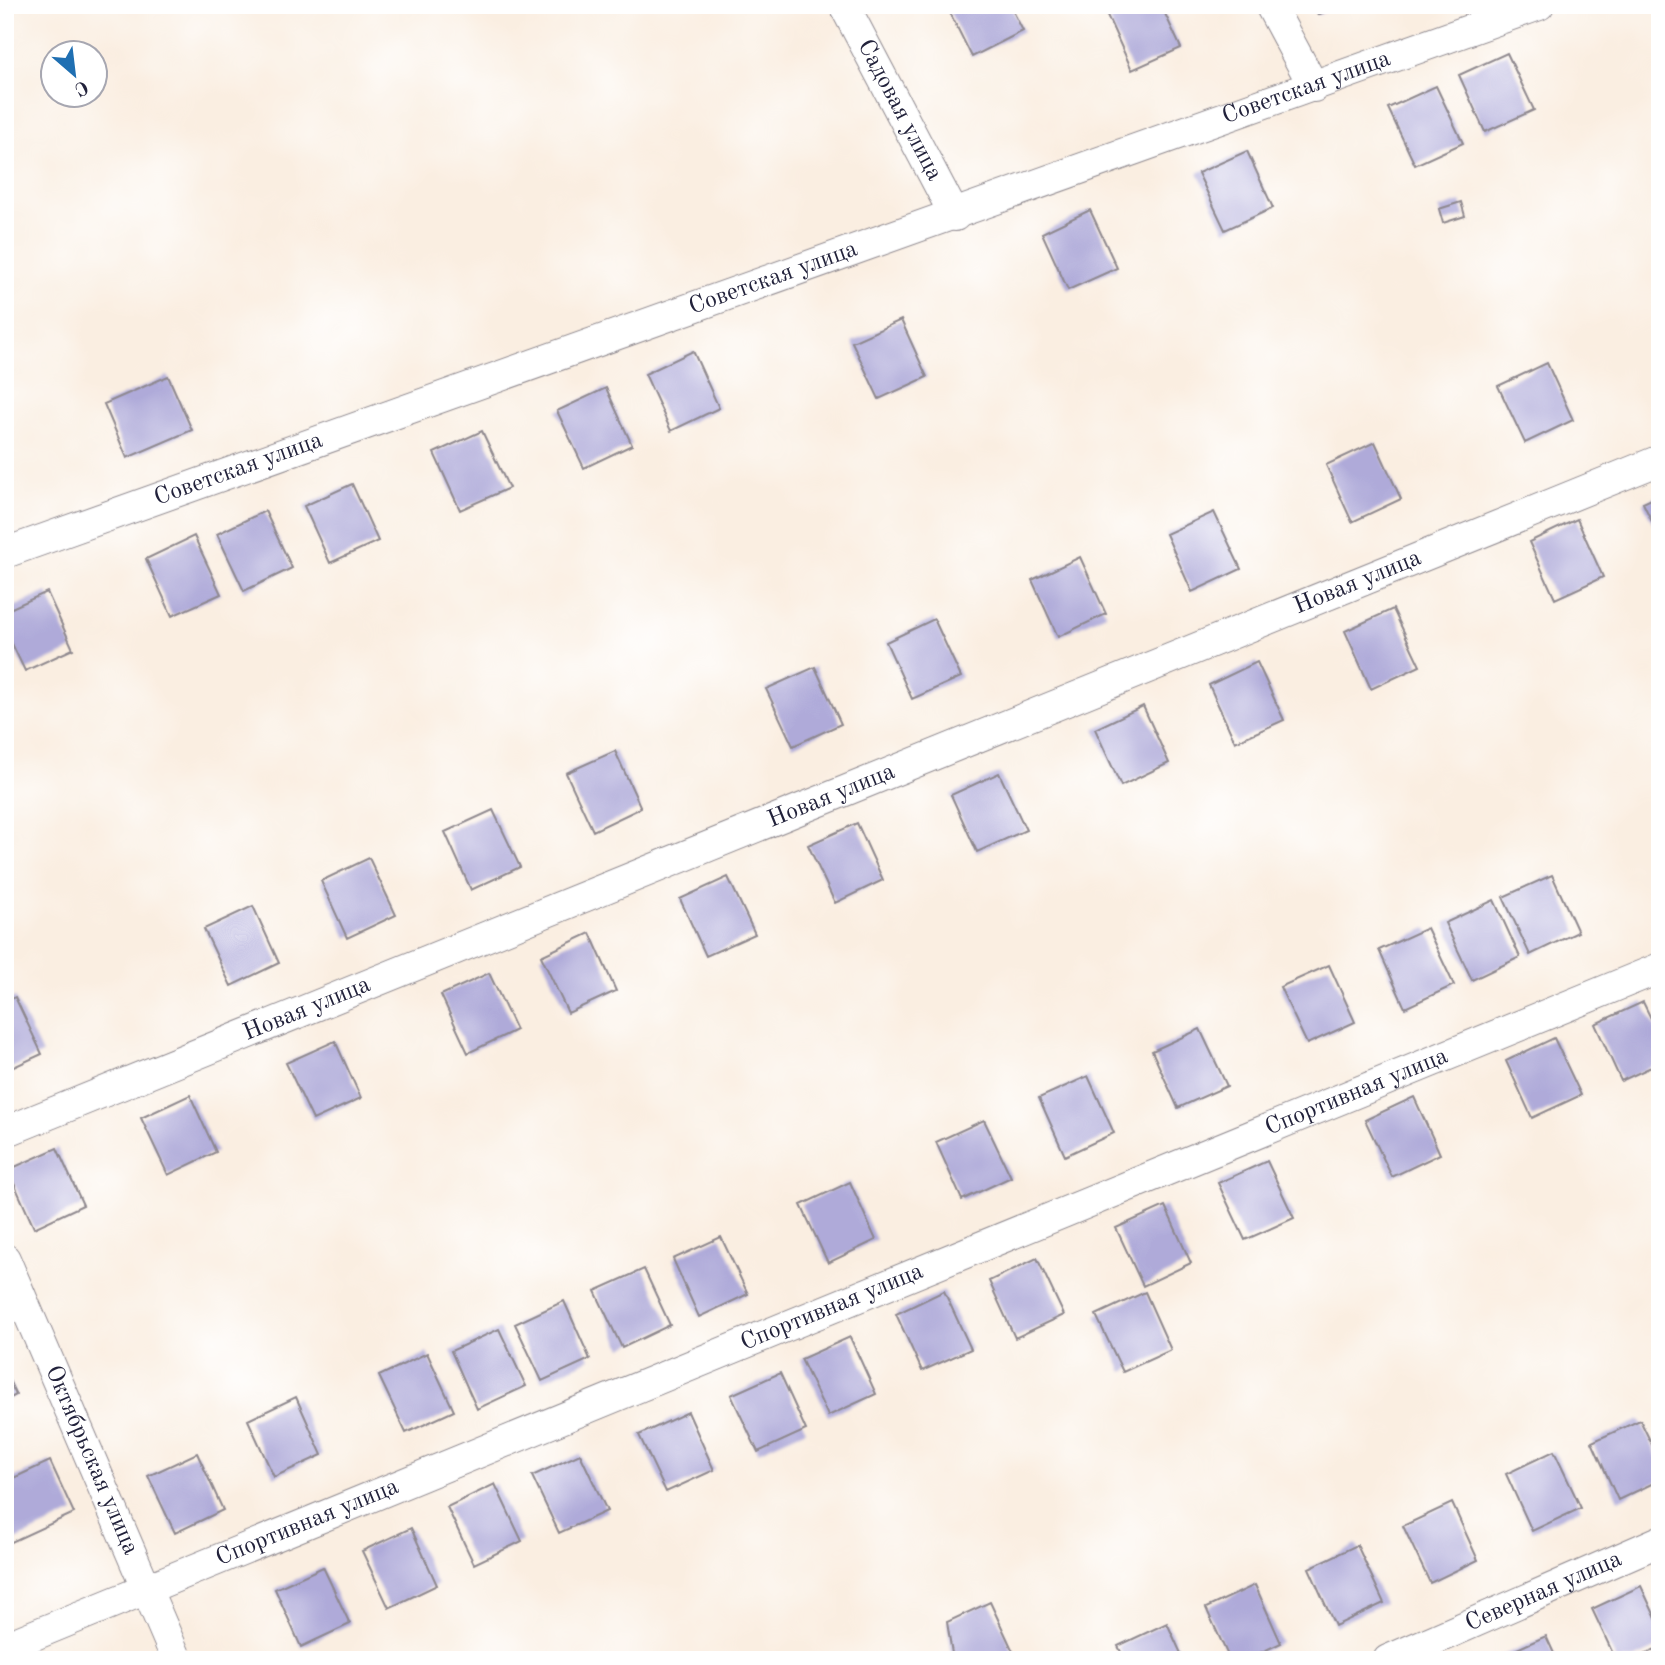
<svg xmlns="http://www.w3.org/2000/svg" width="1665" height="1665" viewBox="0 0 1665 1665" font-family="'Old Standard TT',serif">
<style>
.building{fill:#afaad9}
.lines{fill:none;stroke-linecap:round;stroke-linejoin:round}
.street-casing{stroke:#8e888e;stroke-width:32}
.street{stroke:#fff;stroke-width:30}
.labels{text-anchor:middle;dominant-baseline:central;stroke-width:5;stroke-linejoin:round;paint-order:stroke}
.street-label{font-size:24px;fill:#22223b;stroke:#fff}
</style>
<rect width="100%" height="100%" fill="#fff"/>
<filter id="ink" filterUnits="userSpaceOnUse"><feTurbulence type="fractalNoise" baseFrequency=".0143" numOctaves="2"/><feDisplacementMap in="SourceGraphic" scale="14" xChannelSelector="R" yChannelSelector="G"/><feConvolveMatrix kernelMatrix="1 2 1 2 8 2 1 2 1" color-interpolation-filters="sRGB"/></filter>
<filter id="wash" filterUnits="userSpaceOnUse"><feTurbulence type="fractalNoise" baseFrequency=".00686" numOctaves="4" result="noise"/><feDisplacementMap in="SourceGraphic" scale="28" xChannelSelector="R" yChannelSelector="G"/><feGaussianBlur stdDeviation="1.57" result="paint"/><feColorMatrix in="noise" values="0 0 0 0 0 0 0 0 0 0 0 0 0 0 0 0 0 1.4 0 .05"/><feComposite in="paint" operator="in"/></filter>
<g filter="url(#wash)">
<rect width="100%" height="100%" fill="#faeee1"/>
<g id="blocks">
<path class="building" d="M946 5H1010L1023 31 972 57Z
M1122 5H1161L1181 48 1132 70 1106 13Z
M1314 5H1339L1318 15Z
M1507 53 1534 110 1485 132 1459 75Z
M1436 86 1463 143 1415 165 1388 108Z
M1247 151 1273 208 1225 230 1198 173Z
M1461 202 1465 216 1443 223 1439 209Z
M1090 210 1117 268 1068 290 1042 233Z
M901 320 927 377 879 399 852 342Z
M693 351 719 408 671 431 645 374Z
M1547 363 1573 420 1525 443 1498 386Z
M168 376 192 430 127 458 104 404Z
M606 388 632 445 584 468 557 411Z
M482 431 509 488 460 510 434 453Z
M1375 442 1401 499 1352 522 1326 465Z
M352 484 378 541 330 563 304 506Z
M1660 495V538L1643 503Z
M265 511 292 568 244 591 217 534Z
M1214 512 1241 569 1192 592 1166 534Z
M1577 519 1603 577 1555 599 1529 542Z
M194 536 221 594 172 616 146 559Z
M1080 557 1106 614 1058 637 1032 580Z
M47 592 73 649 25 671 5 629V611Z
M1393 609 1420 666 1371 689 1345 631Z
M934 619 961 677 912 699 886 642Z
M1257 662 1284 720 1235 742 1209 685Z
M815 667 841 724 793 746 766 689Z
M1143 706 1169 763 1121 786 1095 729Z
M615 751 641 808 593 831 566 773Z
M999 773 1026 830 977 852 951 795Z
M493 810 520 867 471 890 445 832Z
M857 823 883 880 835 903 808 845Z
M369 858 396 915 347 938 321 881Z
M1552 875 1578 932 1530 955 1503 897Z
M728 877 755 934 706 956 680 899Z
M1494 900 1520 957 1472 980 1445 923Z
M253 906 279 963 231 986 204 929Z
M1427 928 1454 985 1405 1008 1379 950Z
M590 933 616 991 568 1013 541 956Z
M1329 965 1355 1022 1307 1044 1280 987Z
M489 973 516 1030 468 1053 441 995Z
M15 997 42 1054 5 1071V1002Z
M1643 1002 1660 1037V1063L1621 1081 1595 1024Z
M1200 1029 1227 1086 1178 1108 1152 1051Z
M1554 1038 1581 1095 1532 1118 1506 1061Z
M335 1041 361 1098 313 1120 286 1063Z
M1088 1076 1114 1133 1065 1156 1039 1098Z
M190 1095 216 1152 168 1175 141 1118Z
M1414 1097 1440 1154 1392 1177 1365 1120Z
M984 1120 1011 1177 962 1200 936 1142Z
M57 1148 83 1205 34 1228 8 1170Z
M1267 1161 1294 1218 1245 1240 1218 1183Z
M850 1182 876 1240 828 1263 801 1205Z
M1165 1206 1191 1263 1143 1286 1116 1228Z
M721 1237 748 1294 699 1317 673 1259Z
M1037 1258 1064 1315 1015 1338 989 1281Z
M644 1269 670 1325 622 1348 595 1291Z
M944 1291 971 1349 922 1371 896 1314Z
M1145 1292 1171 1350 1123 1372 1096 1315Z
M564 1301 590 1359 542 1381 515 1324Z
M499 1329 526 1386 477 1409 451 1351Z
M850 1337 876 1394 828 1416 801 1359Z
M427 1353 454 1411 406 1433 379 1376Z
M5 1372 16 1395 5 1401Z
M780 1373 806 1430 758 1452 731 1395Z
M296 1397 322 1455 274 1477 248 1420Z
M688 1412 714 1470 666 1492 639 1435Z
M1640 1420 1660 1461V1480L1618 1500 1592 1442Z
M1554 1451 1581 1508 1532 1531 1506 1474Z
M197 1453 223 1510 175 1533 148 1476Z
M580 1454 607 1511 559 1533 532 1476Z
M50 1461 74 1513 5 1545V1482Z
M495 1484 522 1541 474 1564 447 1507Z
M1452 1503 1478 1560 1430 1583 1403 1526Z
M411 1528 437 1585 389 1608 362 1551Z
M1357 1545 1384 1603 1335 1626 1309 1568Z
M323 1567 350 1624 301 1647 275 1589Z
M1255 1585 1281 1643 1245 1660H1230L1206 1608Z
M1641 1586 1660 1627V1647L1632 1660H1616L1592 1609Z
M990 1602 1017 1660H953L947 1622Z
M1167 1623 1184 1660H1125L1118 1646Z
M1546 1636 1557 1660H1498L1497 1658Z"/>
</g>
</g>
<g filter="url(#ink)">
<use href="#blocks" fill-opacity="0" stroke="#8e888e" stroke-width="2"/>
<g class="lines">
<defs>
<g id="street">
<path id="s1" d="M844 5 955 216"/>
<path d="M1270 5 1314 87"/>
<path id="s2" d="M5 553 1539 5"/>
<path id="s3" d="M5 1132 1660 460"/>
<path id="s4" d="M5 1259 177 1660"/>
<path id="s5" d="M5 1647 1660 968"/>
<path id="s6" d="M1388 1660 1660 1541"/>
</g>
</defs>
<use href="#street" class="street-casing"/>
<use href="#street" class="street"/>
</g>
</g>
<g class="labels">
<g class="street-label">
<text stroke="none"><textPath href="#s2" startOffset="1382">Советская улица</textPath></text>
<text stroke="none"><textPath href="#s1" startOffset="119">Садовая улица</textPath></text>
<text stroke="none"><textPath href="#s2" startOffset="816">Советская улица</textPath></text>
<text stroke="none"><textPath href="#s2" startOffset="248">Советская улица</textPath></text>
<text stroke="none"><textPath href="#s3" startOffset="1460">Новая улица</textPath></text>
<text stroke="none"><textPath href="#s3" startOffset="892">Новая улица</textPath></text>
<text stroke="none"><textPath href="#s3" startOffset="326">Новая улица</textPath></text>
<text stroke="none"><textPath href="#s5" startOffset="1461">Спортивная улица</textPath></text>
<text stroke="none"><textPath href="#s5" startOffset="894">Спортивная улица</textPath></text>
<text stroke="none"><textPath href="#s4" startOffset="219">Октябрьская улица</textPath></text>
<text stroke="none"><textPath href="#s5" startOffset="327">Спортивная улица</textPath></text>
<text stroke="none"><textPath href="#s6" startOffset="170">Северная улица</textPath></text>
</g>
</g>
<rect width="1665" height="1665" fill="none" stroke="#fff" stroke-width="28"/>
<g transform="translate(74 74) rotate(152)"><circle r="33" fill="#ffffff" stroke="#a7a7b1" stroke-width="2"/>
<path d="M0-5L12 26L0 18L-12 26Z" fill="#1f6fb2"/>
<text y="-10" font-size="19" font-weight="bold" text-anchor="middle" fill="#22223b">С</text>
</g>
</svg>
